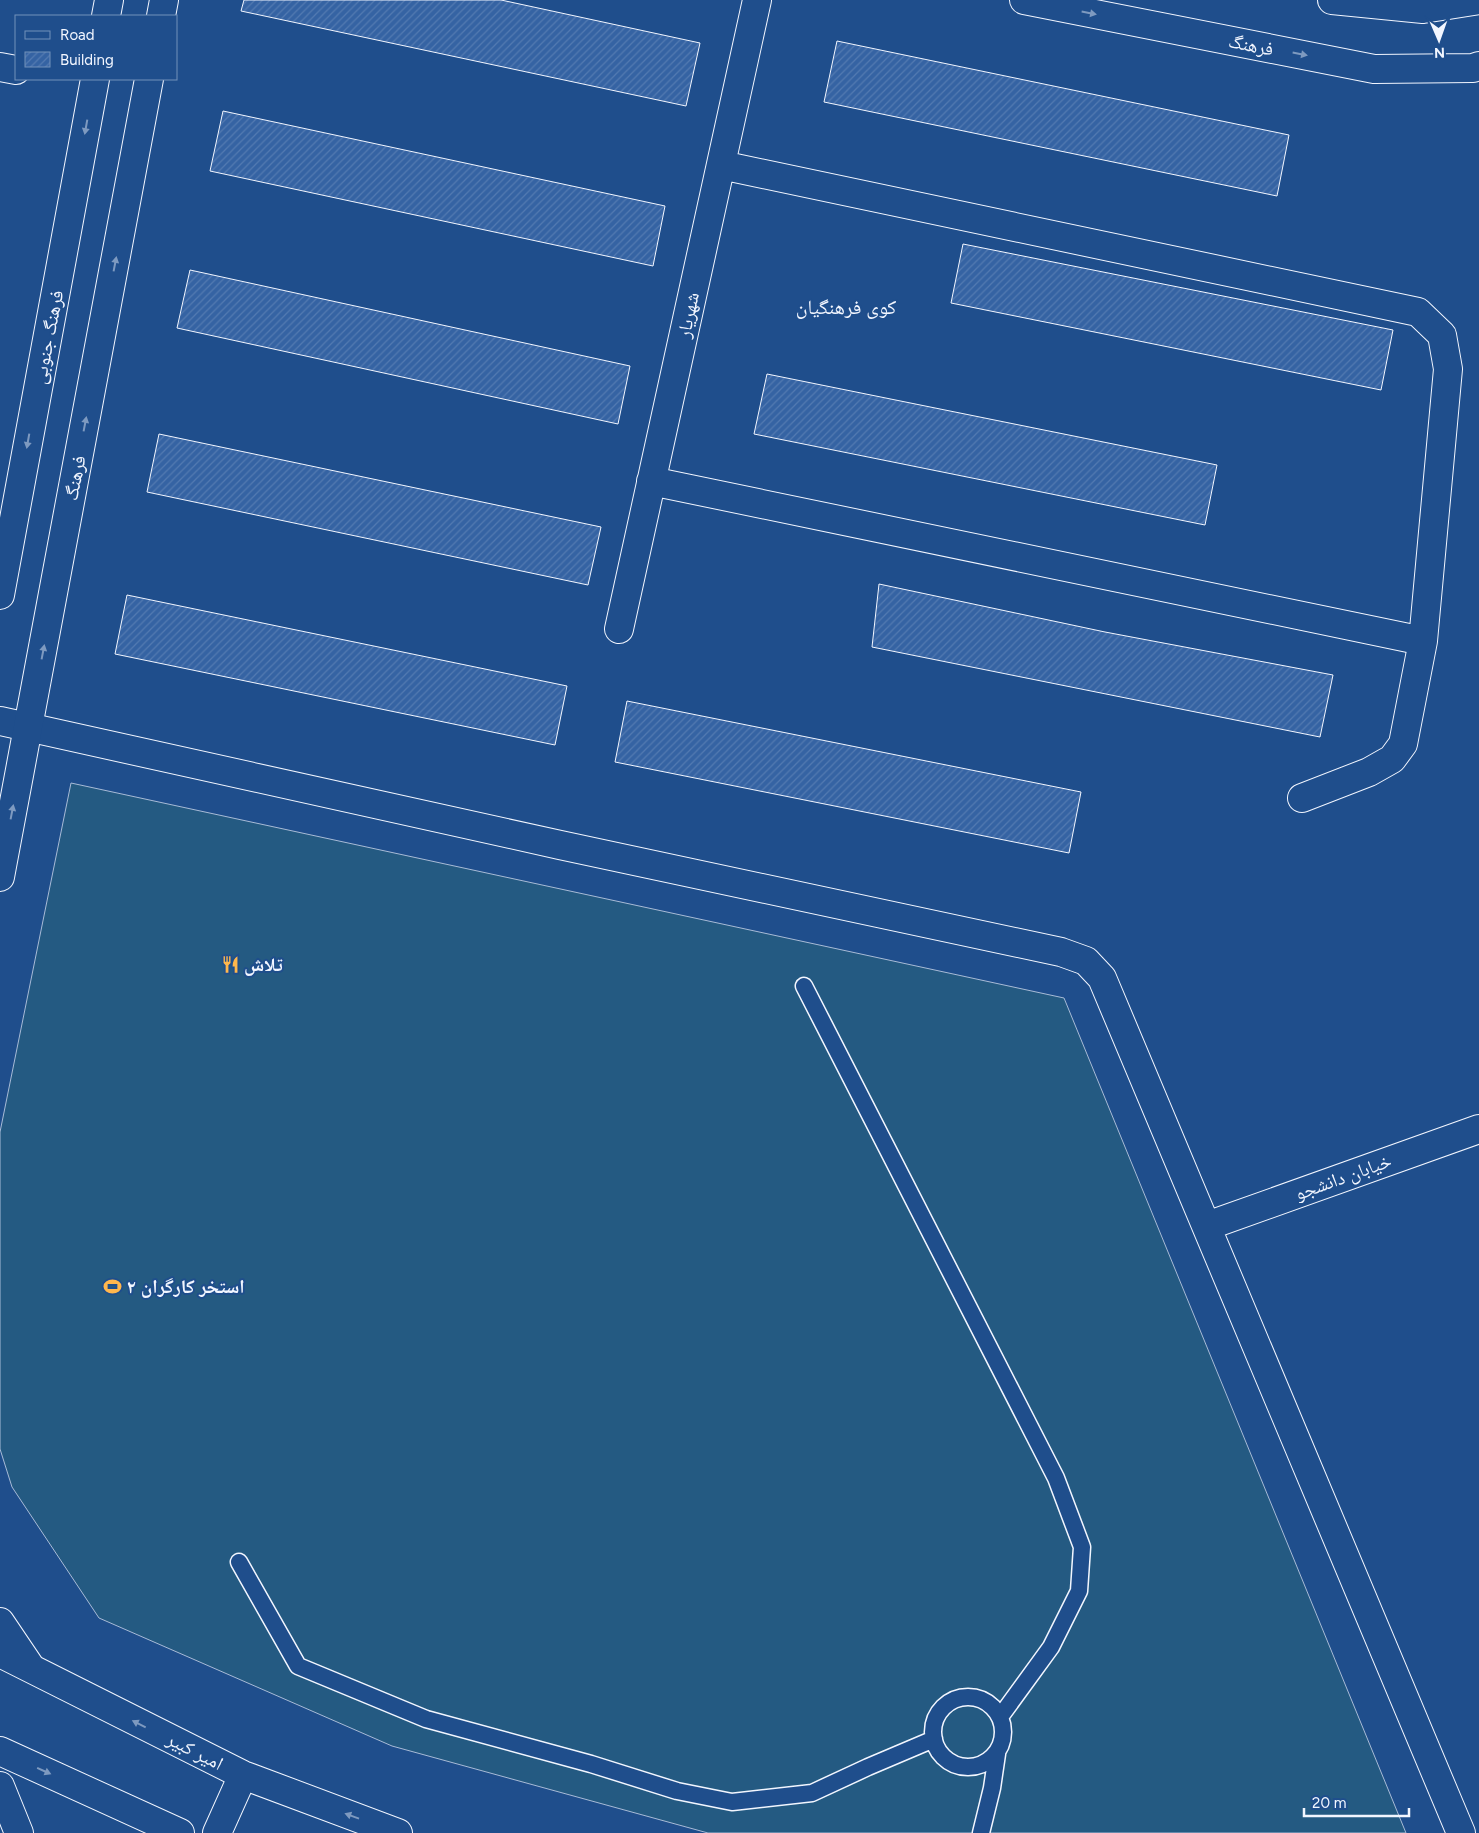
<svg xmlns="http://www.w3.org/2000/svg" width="1479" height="1833" viewBox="0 0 1479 1833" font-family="Figtree,'Noto Naskh Arabic',sans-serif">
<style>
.pitch{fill:#245a82;stroke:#a8bbd7}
.building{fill:url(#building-hatch);stroke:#f2f6ff}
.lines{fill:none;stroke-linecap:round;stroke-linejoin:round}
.service-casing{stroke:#f2f6ff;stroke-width:19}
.minor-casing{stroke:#f2f6ff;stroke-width:30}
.tertiary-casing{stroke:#f2f6ff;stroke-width:30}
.secondary-casing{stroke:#f2f6ff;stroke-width:30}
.service{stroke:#1f4e8c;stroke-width:16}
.minor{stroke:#1f4e8c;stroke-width:28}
.tertiary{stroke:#1f4e8c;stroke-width:28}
.secondary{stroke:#1f4e8c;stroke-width:28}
.oneway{fill:#7e9ac0}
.labels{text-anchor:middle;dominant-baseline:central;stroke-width:4;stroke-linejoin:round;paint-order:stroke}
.street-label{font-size:19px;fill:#f2f6ff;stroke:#1f4e8c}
.poi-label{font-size:19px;font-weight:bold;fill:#f2f6ff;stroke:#1f4e8c;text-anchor:start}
.neighbourhood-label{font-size:20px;fill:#f2f6ff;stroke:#1f4e8c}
</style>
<defs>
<pattern id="building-hatch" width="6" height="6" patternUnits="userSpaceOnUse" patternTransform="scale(1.25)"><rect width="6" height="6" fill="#3563a3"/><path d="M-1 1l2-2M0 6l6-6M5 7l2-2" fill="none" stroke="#537ab1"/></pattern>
</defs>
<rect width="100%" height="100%" fill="#1f4e8c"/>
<path class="pitch" d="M71 783 1064 998 1406 1833H708L392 1746 99 1618 12 1487 0 1449V1132Z"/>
<path class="building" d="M244 0H501L700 43 686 106 241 11Z
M837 41 1289 135 1277 196 824 102Z
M223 111 665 206 653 266 210 171Z
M963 244 1393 330 1381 390 951 303Z
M190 270 630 366 618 424 177 328Z
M767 374 1217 465 1205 525 754 434Z
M159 434 601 527 588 585 147 492Z
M879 584 1105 632 1333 675 1320 737 872 647Z
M127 595 567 686 555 745 115 654Z
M627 701 1081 792 1069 853 615 762Z"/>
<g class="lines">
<defs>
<path id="service" d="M804 986 1056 1478 1082 1547 1079 1591 1051 1647 1000 1717
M239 1562 298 1666 426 1719 591 1764 677 1791 732 1802 812 1793 868 1767 934 1739
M933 1732a35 35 0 1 1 70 0a35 35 0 1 1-70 0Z
M981 1833 992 1788 997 1754"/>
<path id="minor" d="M0 67 16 70
M721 165 1418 312 1442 335 1448 369 1423 641 1403 744 1392 759 1369 772 1302 798
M651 481 1423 641
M619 629 757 0"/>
<path id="tertiary" d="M1024 0 1374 69 1473 68 1479 66
M1332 0 1423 9 1479 0
M0 721 560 845 1061 952 1086 961 1102 978 1461 1833
M1207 1226 1479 1129"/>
<path id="secondary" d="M106 16 109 0
M161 16 164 0
M0 595 95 79
M0 877 149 79
M0 1622 31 1668
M0 1653 243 1775 398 1833
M0 1751 180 1833
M0 1786 19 1833
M217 1833 243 1775"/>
</defs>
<use href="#service" class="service-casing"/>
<use href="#minor" class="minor-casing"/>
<use href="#tertiary" class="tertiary-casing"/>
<use href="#secondary" class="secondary-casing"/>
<use href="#service" class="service"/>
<use href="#minor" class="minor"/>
<use href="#tertiary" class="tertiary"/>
<use href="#secondary" class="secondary"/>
</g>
<defs><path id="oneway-solid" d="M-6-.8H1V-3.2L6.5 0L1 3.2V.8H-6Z" transform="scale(1.25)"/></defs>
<g class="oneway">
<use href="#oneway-solid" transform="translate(1089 13) rotate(11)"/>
<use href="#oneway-solid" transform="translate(1300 54) rotate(11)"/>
<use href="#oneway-solid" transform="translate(86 127) rotate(100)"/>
<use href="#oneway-solid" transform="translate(115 264) rotate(-79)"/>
<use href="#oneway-solid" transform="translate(85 424) rotate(-79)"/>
<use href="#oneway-solid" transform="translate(28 441) rotate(100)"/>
<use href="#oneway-solid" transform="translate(43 652) rotate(-79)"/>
<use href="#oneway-solid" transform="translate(12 812) rotate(-79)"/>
<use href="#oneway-solid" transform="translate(139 1724) rotate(-153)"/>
<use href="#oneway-solid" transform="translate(44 1771) rotate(24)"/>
<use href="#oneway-solid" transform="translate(352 1816) rotate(-160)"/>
</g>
<defs>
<symbol id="restaurant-bare" viewBox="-9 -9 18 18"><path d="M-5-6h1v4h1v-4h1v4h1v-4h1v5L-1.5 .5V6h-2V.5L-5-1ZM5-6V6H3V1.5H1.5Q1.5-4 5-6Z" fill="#ffb74d" stroke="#1f4e8c" stroke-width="2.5" paint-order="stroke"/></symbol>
<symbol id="stadium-bare" viewBox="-9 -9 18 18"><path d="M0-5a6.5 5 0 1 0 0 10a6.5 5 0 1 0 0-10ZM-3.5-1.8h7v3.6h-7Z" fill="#ffb74d" stroke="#1f4e8c" stroke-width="2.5" paint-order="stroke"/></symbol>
</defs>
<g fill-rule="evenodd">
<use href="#restaurant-bare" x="218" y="952" width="25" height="25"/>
<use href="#stadium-bare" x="100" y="1274" width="25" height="25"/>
</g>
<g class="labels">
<g class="street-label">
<text transform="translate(1251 45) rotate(11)">فرهنگ</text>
<text transform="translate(688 315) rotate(-78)">شهریار</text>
<text transform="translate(48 337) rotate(-79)">فرهنگ جنوبی</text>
<text transform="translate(75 478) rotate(-79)">فرهنگ</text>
<text transform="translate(1343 1177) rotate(-20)">خیابان دانشجو</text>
<text transform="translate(195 1751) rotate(27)">امیر کبیر</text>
</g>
<g class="poi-label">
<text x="244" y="964">تلاش</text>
<text x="127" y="1286">استخر کارگران ۲</text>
</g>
<g class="neighbourhood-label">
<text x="846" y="307">کوی فرهنگیان</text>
</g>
</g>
<rect x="15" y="15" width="162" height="65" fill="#1f4e8c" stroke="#7391ba"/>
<rect x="25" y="31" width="25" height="8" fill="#1f4e8c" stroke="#7391ba"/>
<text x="60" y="40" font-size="15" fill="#f2f6ff">Road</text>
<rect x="25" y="52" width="25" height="15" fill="url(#building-hatch)" stroke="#7391ba"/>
<text x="60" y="65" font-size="15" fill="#f2f6ff">Building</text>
<g transform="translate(1439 40) rotate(178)" stroke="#1f4e8c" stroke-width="4" paint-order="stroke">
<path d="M0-4L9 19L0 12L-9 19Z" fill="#f2f6ff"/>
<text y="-8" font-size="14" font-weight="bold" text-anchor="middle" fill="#f2f6ff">N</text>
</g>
<path d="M1304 1808v8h105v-8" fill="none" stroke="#f2f6ff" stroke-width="2.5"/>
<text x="1312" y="1808" font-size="15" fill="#f2f6ff" stroke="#1f4e8c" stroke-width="4" paint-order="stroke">20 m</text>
</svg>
